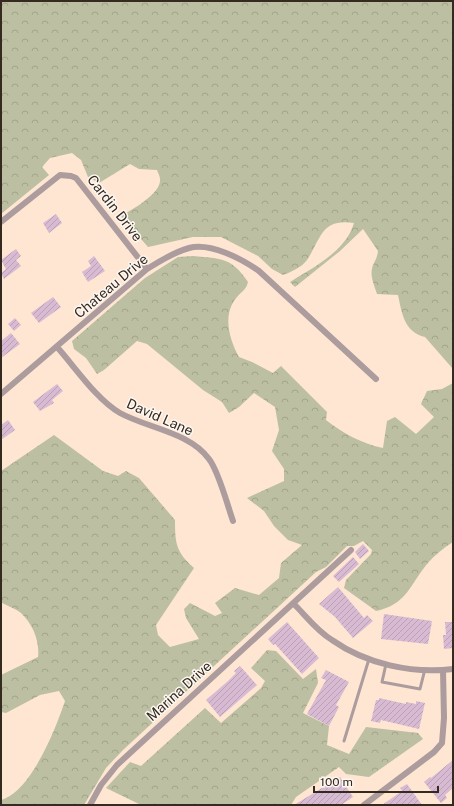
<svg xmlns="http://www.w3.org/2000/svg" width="454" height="806" viewBox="0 0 454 806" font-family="'Public Sans',sans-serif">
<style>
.forest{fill:url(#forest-crowns)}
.building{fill:url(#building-hatch)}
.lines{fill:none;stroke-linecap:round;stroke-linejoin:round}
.lane{stroke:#ad9c9d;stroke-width:3}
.street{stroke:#ad9c9d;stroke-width:6}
.labels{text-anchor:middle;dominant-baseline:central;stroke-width:3;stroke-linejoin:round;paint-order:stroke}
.street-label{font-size:14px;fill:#352a20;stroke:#fdf7f1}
</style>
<defs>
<pattern id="forest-crowns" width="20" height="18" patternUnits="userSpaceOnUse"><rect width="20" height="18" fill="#bcbfa2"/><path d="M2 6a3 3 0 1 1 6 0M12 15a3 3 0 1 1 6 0" fill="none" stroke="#a2a48b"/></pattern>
<pattern id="building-hatch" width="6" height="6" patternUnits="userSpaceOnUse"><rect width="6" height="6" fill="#d8bbd3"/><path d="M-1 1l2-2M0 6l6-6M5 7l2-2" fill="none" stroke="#baa1b5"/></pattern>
</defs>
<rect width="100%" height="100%" fill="#fee6d2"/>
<path class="forest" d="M1 1H453V369L425 337C404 332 402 313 398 295L377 294C375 287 370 277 372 269 373 263 377 260 378 251L363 229 340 251 295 287 290 282C314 267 346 251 354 223 321 218 321 239 307 260 302 267 291 272 283 275L272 269 258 256 221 237H193L148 247 121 216C132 210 162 193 160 179 160 176 158 173 157 170L139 169 130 164 99 183 88 177 81 160 72 153 50 158 42 167 49 175 1 214Z
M193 256C222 259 231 257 248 282 246 290 242 291 237 297 222 314 229 339 239 357L252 362 273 373 281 366 327 412 326 420C342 433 363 444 383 448L387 421 395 417 416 434 434 417 421 404 427 391 442 389 453 383V542C443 548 435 555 427 564 410 585 406 605 376 611L344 588 346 580 371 554 372 550 363 541 354 546H347L326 567 316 572 123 750 106 768 84 805H1V800C31 792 56 728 65 701L59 691 40 695 6 713 1 712V675L38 657C40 642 33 624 21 613 15 608 7 606 1 602V471L54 435 103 471 118 476 126 471 139 478 175 520C175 544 176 552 194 568L156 625 158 635 170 647 199 639 186 618 184 609 190 603 215 616 222 613 215 603 235 588 259 595 279 578 281 563 302 545 288 540 274 526 264 511 247 498 284 481V469L272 451 279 430 275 407 254 393 239 407 229 413 222 402 203 390 147 344 137 341 104 370 97 374 86 358 74 349 72 341 145 278 178 257Z
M267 650 276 651 303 679 316 669 318 683 303 713 329 726 327 745 349 754 366 727 418 733 423 739 369 777 346 774 339 767 296 797 291 805H141L106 788 130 762 141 766 205 708 221 723 261 688 265 681 251 668Z"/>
<path class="building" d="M56 214 62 223 49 233 43 223Z
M16 249 21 256 16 260 21 266 4 279 1 273 6 269 1 260Z
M94 256 105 271 88 282 82 272 91 266 88 261Z
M53 297 61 307 39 323 31 313Z
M15 318 21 325 14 331 8 324Z
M11 333 20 344 1 358V341Z
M57 384 63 391 52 400 54 403 40 411 33 402Z
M8 420 15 430 1 440V425Z
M363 544 369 551 360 559 355 552Z
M353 557 359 564 339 582 333 576Z
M338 587 364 618 367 615 373 621 353 638 335 617 319 604Z
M384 614 432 621 428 644 381 639Z
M287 622 319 658 302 674 275 644 273 645 268 639Z
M445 622H453V648L444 649 443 635H446Z
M240 666 257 685 220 717 206 700 228 681 236 673 234 671Z
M326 670 349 682 336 705 339 707 329 726 307 714 326 680 321 678Z
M379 698 406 704V702L416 704V701L425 703 419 729 381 720 380 723 371 721 376 700H379Z
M453 760V788L445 795 447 798 441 803 424 782 430 777 431 778Z
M340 777 353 797 341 805H294Z
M407 784 422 805H382L402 791 400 788Z"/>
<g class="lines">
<path class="lane" d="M386 664 382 682 420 689 425 669
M344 741 369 659"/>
<path class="street" d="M1 222 60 175 71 176 76 178 147 269
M57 347C75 367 97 400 120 413 147 428 189 432 209 459 219 472 227 504 233 521
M1 394 147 269C160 261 174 252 189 248 210 242 242 259 259 271L376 379
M294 604C306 616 317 631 332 640 366 664 412 674 453 669
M90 805 101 785 117 765 351 550
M364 805 434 752 442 743 444 718 443 670"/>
</g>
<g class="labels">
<g class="street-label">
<text transform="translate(115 208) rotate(52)">Cardin Drive</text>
<text transform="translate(111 286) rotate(-40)">Chateau Drive</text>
<text transform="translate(160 417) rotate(24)">David Lane</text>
<text transform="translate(179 691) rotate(-42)">Marina Drive</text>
</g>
</g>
<rect width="454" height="806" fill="none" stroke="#352a20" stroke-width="4"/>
<path d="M314 786v6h124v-6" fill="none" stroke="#352a20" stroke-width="2"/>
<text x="320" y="786" font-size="12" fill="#352a20" stroke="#fdf7f1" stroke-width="3" paint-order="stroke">100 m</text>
</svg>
